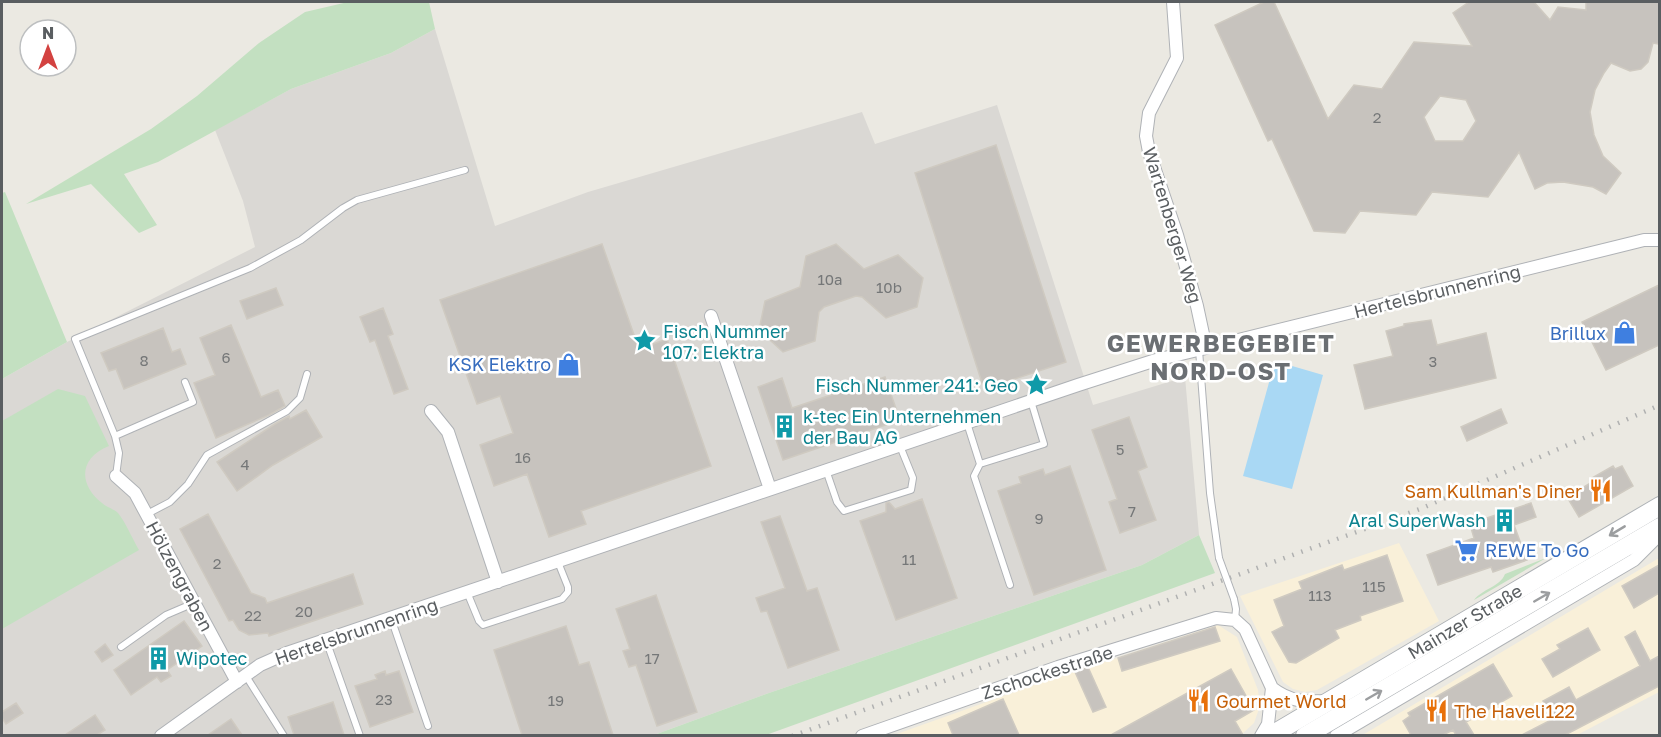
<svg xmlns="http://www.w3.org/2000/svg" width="1661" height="737" viewBox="0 0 1661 737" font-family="'Golos Text',sans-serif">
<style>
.commercial{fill:#f9f0d9}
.industrial{fill:#dad8d4}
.green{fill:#c3e0c1}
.water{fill:#a9d8f4}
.building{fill:#c7c3be;stroke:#cfcac1;stroke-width:1.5;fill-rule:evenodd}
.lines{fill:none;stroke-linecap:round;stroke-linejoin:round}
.lane-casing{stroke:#afb2b6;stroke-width:8}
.street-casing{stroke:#afb2b6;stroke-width:14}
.secondary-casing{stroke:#aeb2b6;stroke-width:20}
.lane{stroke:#fff;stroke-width:6}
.street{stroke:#fff;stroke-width:12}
.secondary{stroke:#fff;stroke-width:18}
.rail{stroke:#b0b1b1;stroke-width:4.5;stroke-dasharray:1.5 8;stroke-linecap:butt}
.lane-bridge-casing{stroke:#afb2b6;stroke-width:8;stroke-linecap:butt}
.lane-bridge{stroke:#fff;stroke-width:6}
.oneway{stroke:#9c9ea0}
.labels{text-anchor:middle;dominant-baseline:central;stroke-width:5;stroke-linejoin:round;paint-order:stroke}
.number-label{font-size:15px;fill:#757778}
.street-label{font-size:18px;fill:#5a5e61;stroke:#fff}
.culture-label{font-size:18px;fill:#0d838f;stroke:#fff;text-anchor:start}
.shop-label{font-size:18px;fill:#366cbe;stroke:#fff;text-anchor:end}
.food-label{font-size:18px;fill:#c56008;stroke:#fff;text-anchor:start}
.district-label{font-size:24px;font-weight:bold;letter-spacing:1.5px;fill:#6b6f73;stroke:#fff}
</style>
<rect width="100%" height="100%" fill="#ebe9e2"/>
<path class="commercial" d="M1399 543 1439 621 1317 690 1305 692 1293 689 1283 682 1240 596Z
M1659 558V692L1577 735 1361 736Z
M1218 625 1237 637 1258 690 1260 706 1254 723 1241 735 891 736 1037 684Z"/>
<path class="industrial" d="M435 29 495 226 588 192 862 112 875 144 997 105 1093 405 1185 377 1199 535 1142 565 766 694 654 735H2V379L67 342 255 247 243 201 215 130 291 89 391 53Z"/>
<path class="green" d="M348 2H429L435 29 391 53 291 89 158 162 124 174 157 225 139 233 91 184 26 204 151 129 197 96 259 43 305 12Z
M5 192 67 342 2 379V193Z
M58 389 85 396 109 446C79 458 78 484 102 503 106 507 114 509 118 513 126 523 132 538 139 550L2 629V421Z
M1199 535 1215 573 766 735H654L766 694 1142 565Z
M1546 558 1474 600C1482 589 1500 587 1505 574Z"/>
<path class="water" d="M1275 361 1323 375 1292 489 1243 476Z"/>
<path class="building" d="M1264 2H1274L1328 119 1354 85 1382 89 1414 42 1472 46 1453 13 1469 2H1534L1550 20 1558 7 1586 10V2H1659V44L1653 43 1648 62 1641 69 1630 71 1611 63 1604 73 1595 90 1590 112 1594 135 1603 156 1621 173 1606 194 1593 187 1563 182 1547 183 1535 189 1519 152 1488 197 1432 192 1416 215 1360 211 1345 233 1314 231 1272 139 1268 141 1215 25ZM1440 96 1466 100 1476 121 1463 141H1435L1424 117Z
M996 145 1066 362 984 389 915 173Z
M602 244 639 349 667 339 711 466 581 511 586 524 549 537 527 474 494 486 480 445 513 433 500 396 477 404 440 300Z
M836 244 864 269 898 255 923 278 917 307 886 318 862 297 856 296 824 307 819 312 815 341 783 352 759 330 765 301 800 287 806 256Z
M1659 285V345L1606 370 1582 322Z
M276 288 283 305 247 319 240 301Z
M383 308 393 334 388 336 408 389 394 394 375 340 370 342 360 317Z
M1431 320 1437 345 1486 333 1496 378 1365 409 1354 365 1393 356 1386 331 1404 326V324Z
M231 325 261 397 278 390 285 406 269 415 216 438 194 383 215 375 200 338Z
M163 328 172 352 180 349 186 364 124 389 116 369 109 371 101 353Z
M885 377 900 420 783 460 758 387 782 378 792 408Z
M1501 409 1507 423 1467 441 1461 427Z
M306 410 322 437 273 465 237 491 217 462 275 424 289 416 290 419Z
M1129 417 1147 467 1138 471 1156 520 1120 533 1109 502 1117 499 1092 430Z
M1070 466 1106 570 1034 595 998 491 1021 483 1019 477 1043 469 1045 475Z
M1613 466 1615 469 1622 466 1633 486 1579 517 1567 497 1594 481 1592 478Z
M922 499 957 598 896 620 860 521 886 512V503L889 502 895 509Z
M1531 503 1536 517 1514 525 1527 560 1493 572 1491 567 1438 585 1427 555 1474 538 1471 528 1473 527 1472 523Z
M208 514 251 593 265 598 267 603 353 574 363 604 269 636 268 633 249 635 239 630 233 620 229 621 180 529Z
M780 516 807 591 817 588 839 650 788 668 767 611 761 612 756 598 785 588 761 522Z
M1387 555 1403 601 1360 616 1361 620 1335 630 1339 638 1296 663 1289 662 1272 632 1284 626 1274 600 1302 589 1299 582 1342 565 1344 570Z
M1659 565V593L1634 608 1622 586Z
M656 595 697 712 657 726 636 665 629 667 623 651 630 649 616 609Z
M184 621 202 646 167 670 171 676 161 682 157 677 131 695 114 670Z
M566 626 579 665 589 662 613 735H522L494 650Z
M1215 627 1220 641 1122 671 1118 658Z
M1588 628 1600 650 1553 677 1542 659 1560 649 1557 645Z
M1635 631 1650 661 1659 656V686L1565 735H1522L1553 719 1543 701 1569 687 1576 700 1640 666 1625 637Z
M105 644 113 655 102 662 95 652Z
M1493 664 1512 696 1466 722 1474 735H1456L1453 730 1443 735H1411L1403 721 1410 716 1408 713Z
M1088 667 1106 707 1093 712 1075 672Z
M1231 669 1254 710 1235 721 1243 735H1111Z
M385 671 386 675 399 671 413 712 370 727 355 686 377 679 375 675Z
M1003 699 1019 735H953L948 723Z
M333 702 344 735H294L288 717Z
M16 703 23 713 6 724 2 718V712Z
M95 715 105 730 97 735H65Z
M231 719 242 735H208Z"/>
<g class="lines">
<defs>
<path id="lane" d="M1199 350 1210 493 1219 558
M967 423 980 464 974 476 1010 585
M115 436 193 402 185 382
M980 464 1044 444 1031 401
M826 470 837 502 844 511 911 490 913 478 900 446
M116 476 119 453 115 436 75 339 250 268 301 240 343 208 357 200 465 170
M147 514 170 502 188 484 207 455 287 411 300 398 307 374
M467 592 479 621 483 625 562 599 568 592V587L558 562
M1234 599 1236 609 1235 620
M391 618 428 726
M326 640 360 736
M121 647 166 615 194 603
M246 676 284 736"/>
<path id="street" d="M1173 2 1177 58 1149 113 1146 136 1149 152 1177 235 1197 306 1206 348
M711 316 770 489
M431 411 448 432 498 582
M116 476 135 493 237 682
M1272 688C1290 702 1305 702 1327 701
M161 736 260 665 287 653 1078 385 1156 360 1206 348 1644 240H1660
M862 736 1058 667 1216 618 1235 620 1245 629 1272 688 1268 724 1261 736
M1336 736 1634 560 1660 534"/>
<g id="secondary">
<path id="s1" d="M1270 736 1660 506"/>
<path d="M1305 736 1660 527"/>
</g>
</defs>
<use href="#lane" class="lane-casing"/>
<use href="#street" class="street-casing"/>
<use href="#secondary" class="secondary-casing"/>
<use href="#lane" class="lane"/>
<use href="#street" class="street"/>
<use href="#secondary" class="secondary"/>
<path class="rail" d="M792 736 1420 509 1660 405"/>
<defs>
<path id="lane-bridge" d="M1219 558 1234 599"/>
</defs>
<use href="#lane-bridge" class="lane-bridge-casing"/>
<use href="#lane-bridge" class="lane-bridge"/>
</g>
<defs><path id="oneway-shaft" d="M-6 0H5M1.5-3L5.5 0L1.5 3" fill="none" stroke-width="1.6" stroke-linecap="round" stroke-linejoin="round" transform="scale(1.5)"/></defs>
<g class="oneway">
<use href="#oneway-shaft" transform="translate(1617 531) rotate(149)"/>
<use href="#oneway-shaft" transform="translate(1542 597) rotate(-30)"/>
<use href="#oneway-shaft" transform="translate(1374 695) rotate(-30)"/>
</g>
<defs>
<symbol id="shop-bare" viewBox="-9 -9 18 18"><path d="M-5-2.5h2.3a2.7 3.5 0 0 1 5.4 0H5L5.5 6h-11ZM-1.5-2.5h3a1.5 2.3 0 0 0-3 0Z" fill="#3f7fe0" stroke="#fff" stroke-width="2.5" paint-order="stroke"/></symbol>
<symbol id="sight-bare" viewBox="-9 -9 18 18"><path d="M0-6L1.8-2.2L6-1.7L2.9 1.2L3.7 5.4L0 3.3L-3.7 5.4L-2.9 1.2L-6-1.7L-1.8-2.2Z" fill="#0f9aa8" stroke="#fff" stroke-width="2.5" paint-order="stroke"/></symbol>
<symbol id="building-bare" viewBox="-9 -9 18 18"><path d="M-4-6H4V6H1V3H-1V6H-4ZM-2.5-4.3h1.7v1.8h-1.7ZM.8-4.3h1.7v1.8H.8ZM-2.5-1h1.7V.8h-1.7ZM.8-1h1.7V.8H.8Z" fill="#0f9aa8" stroke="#fff" stroke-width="2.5" paint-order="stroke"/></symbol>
<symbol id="restaurant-bare" viewBox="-9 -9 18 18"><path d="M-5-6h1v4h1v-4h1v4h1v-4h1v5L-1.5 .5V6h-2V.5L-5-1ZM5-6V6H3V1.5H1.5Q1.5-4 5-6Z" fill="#e8710a" stroke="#fff" stroke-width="2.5" paint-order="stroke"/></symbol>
<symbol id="supermarket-bare" viewBox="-9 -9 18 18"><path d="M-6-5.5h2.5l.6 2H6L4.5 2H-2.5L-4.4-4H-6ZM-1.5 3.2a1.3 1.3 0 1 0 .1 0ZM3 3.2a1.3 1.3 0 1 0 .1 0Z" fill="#3f7fe0" stroke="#fff" stroke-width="2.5" paint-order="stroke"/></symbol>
</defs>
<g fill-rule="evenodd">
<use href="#shop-bare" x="1608" y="316" width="33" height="33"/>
<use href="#sight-bare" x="628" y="324" width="33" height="33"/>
<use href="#shop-bare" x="552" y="348" width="33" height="33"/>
<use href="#sight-bare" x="1020" y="368" width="33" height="33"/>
<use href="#building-bare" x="768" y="410" width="33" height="33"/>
<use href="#restaurant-bare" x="1584" y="474" width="33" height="33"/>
<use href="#building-bare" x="1488" y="504" width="33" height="33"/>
<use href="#supermarket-bare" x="1450" y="534" width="33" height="33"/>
<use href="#building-bare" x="142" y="642" width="33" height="33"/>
<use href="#restaurant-bare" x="1182" y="684" width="33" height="33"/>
<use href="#restaurant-bare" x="1420" y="694" width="33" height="33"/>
</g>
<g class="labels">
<g class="number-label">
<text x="1377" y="117">2</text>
<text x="830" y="279">10a</text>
<text x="889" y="287">10b</text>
<text x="226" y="357">6</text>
<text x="144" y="360">8</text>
<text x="1433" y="361">3</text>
<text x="1120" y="449">5</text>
<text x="523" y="457">16</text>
<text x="245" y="464">4</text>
<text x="1132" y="511">7</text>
<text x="1039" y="518">9</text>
<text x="909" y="559">11</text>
<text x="217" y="563">2</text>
<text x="1374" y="586">115</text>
<text x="1320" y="595">113</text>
<text x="304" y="611">20</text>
<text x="253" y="615">22</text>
<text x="652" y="658">17</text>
<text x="384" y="699">23</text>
<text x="556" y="700">19</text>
</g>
<g class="street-label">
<text transform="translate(1173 225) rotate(73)">Wartenberger Weg</text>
<text transform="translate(1437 291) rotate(-14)">Hertelsbrunnenring</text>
<text transform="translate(180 576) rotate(62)">Hölzengraben</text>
<text stroke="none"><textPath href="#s1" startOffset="226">Mainzer Straße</textPath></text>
<text transform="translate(356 631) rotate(-19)">Hertelsbrunnenring</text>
<text transform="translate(1047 672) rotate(-18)">Zschockestraße</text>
</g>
<g class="culture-label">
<text x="663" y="331">Fisch Nummer<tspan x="663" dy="21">107: Elektra</tspan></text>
<text x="1018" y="385" text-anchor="end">Fisch Nummer 241: Geo</text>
<text x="803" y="416">k-tec Ein Unternehmen<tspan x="803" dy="21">der Bau AG</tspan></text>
<text x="1486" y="520" text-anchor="end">Aral SuperWash</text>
<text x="176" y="658">Wipotec</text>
</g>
<g class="shop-label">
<text x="1606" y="333">Brillux</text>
<text x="551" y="364">KSK Elektro</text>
<text x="1485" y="550" text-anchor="start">REWE To Go</text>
</g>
<g class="food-label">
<text x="1582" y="491" text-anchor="end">Sam Kullman's Diner</text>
<text x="1216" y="701">Gourmet World</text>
<text x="1454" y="711">The Haveli122</text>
</g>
<g class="district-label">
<text x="1221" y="342">GEWERBEGEBIET<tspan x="1221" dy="28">NORD-OST</tspan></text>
</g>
</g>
<rect width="1661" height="737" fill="none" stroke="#5a5e61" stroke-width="6"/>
<g transform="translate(48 48)"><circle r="28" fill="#ffffff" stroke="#bdbfc0" stroke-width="1.5"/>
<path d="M0-4.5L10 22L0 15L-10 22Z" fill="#d34240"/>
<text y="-9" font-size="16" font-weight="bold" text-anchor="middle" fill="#5a5e61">N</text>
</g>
</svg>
